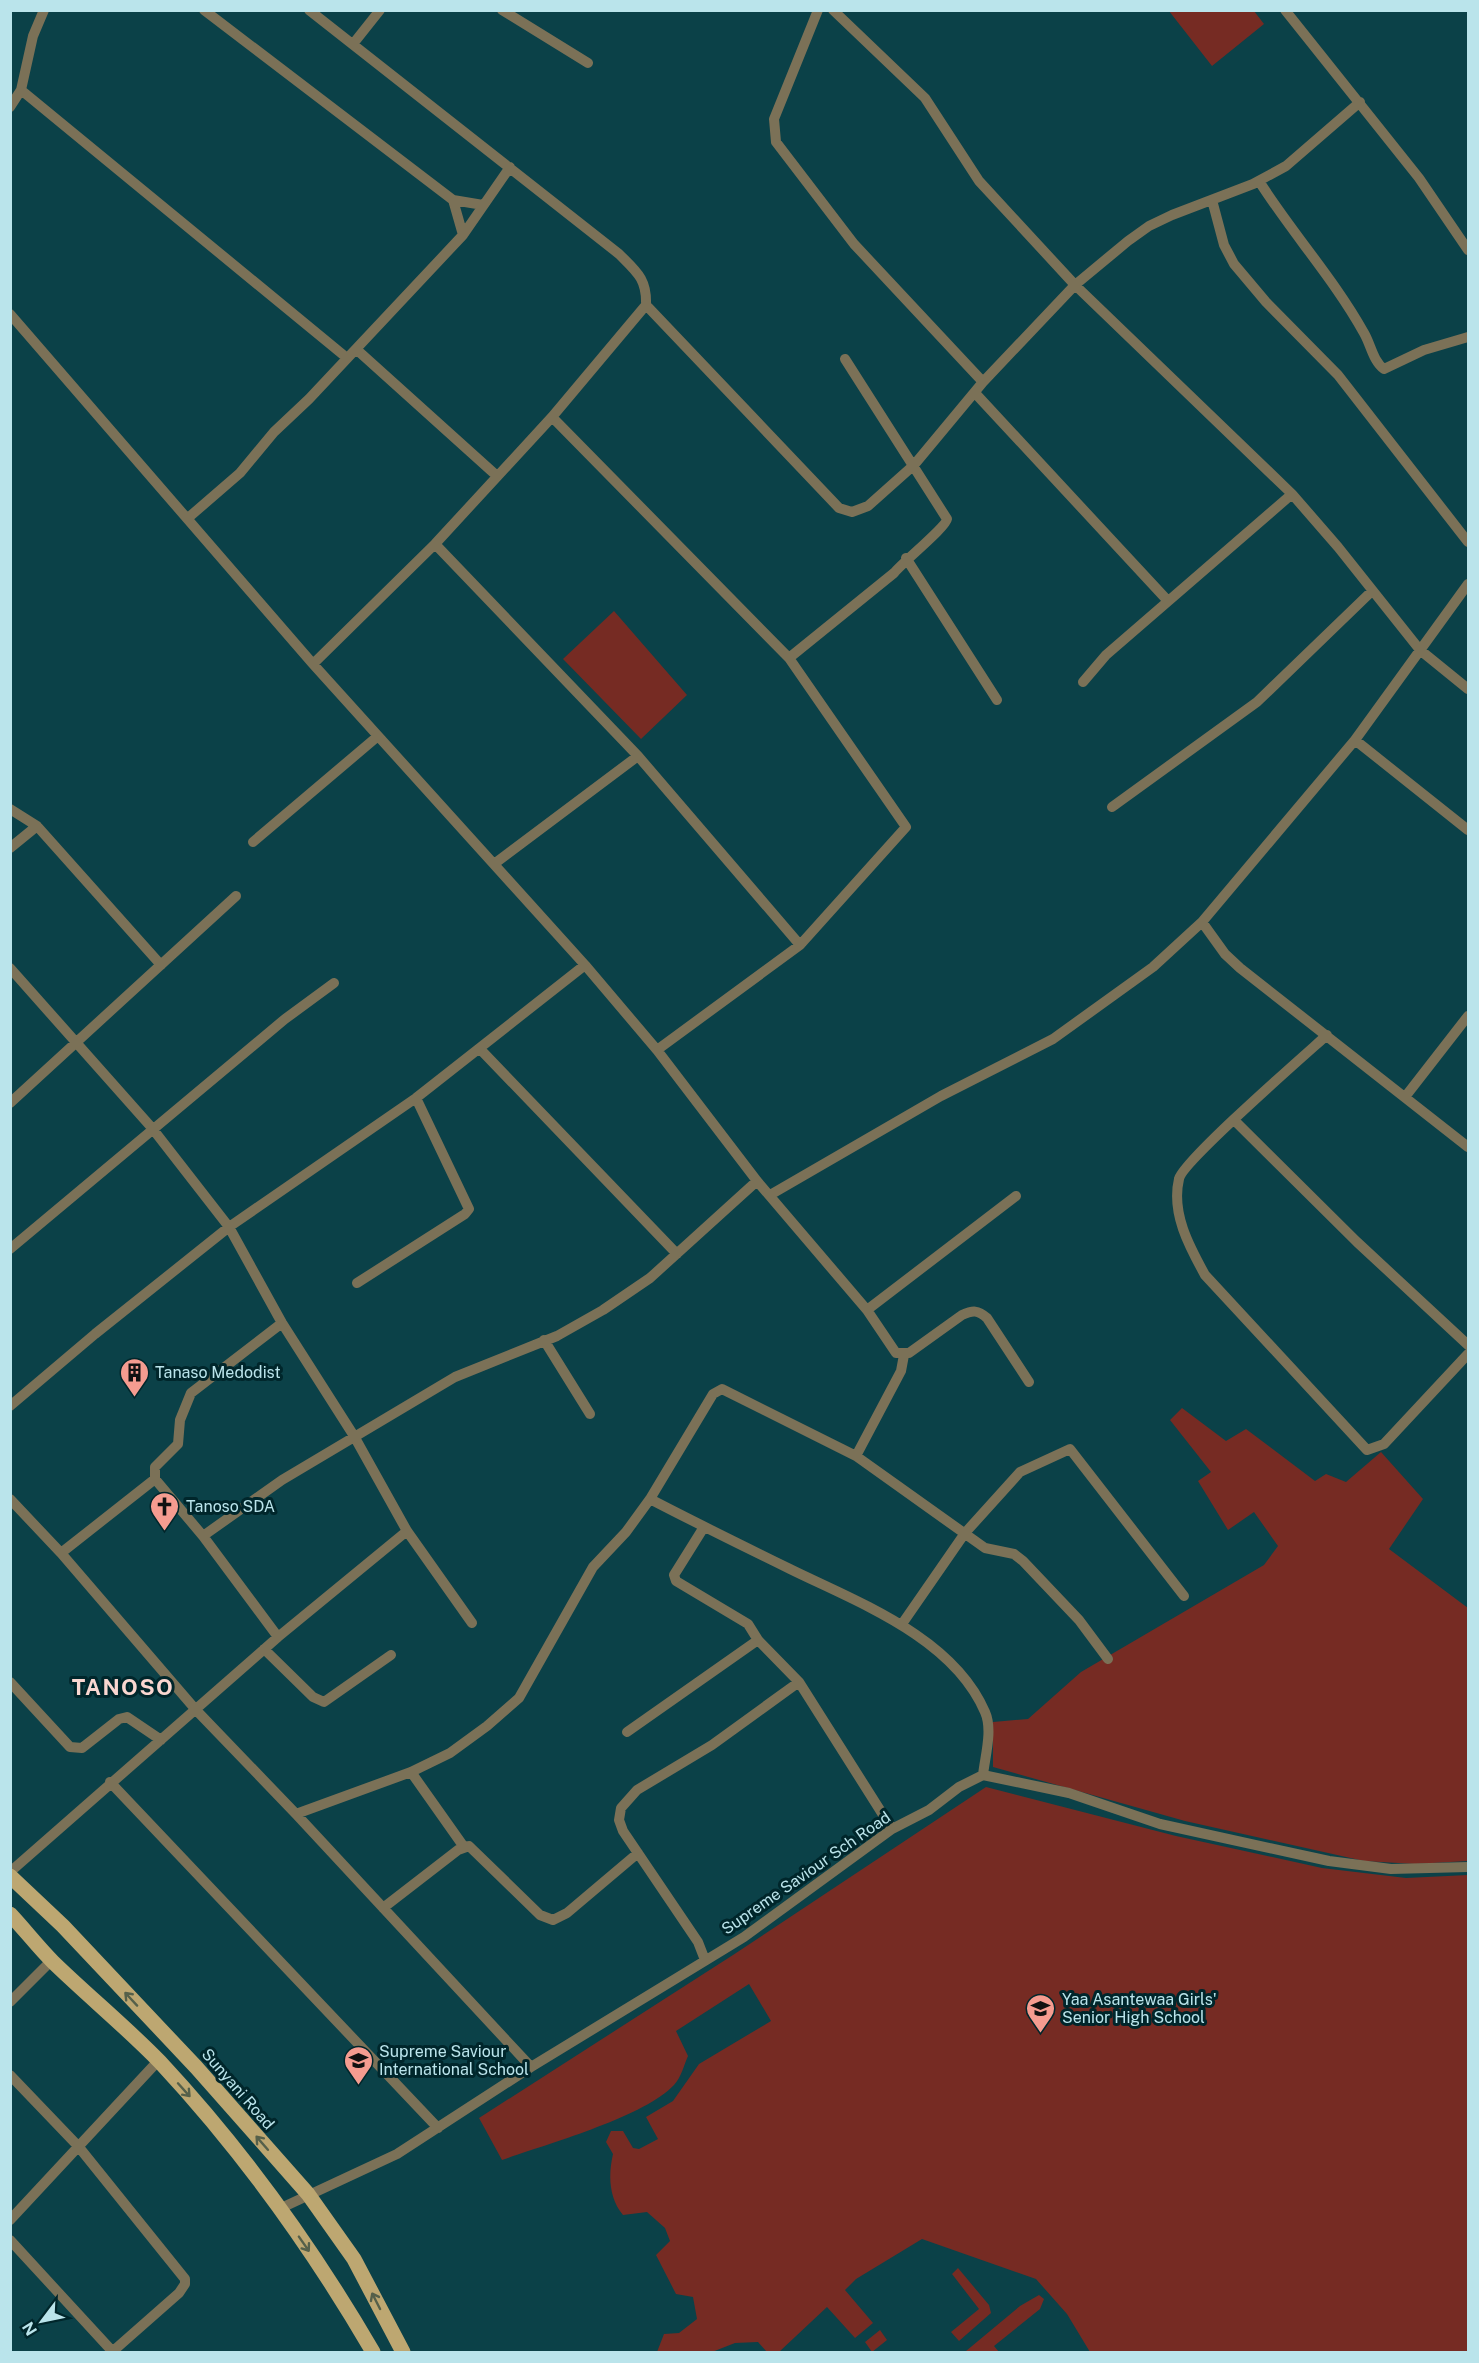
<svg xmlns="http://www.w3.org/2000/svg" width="1479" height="2363" viewBox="0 0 1479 2363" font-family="'Public Sans',sans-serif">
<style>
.green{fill:#762b23}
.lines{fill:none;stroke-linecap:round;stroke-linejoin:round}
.street{stroke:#7b7157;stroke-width:10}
.primary{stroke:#bda771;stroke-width:15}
.oneway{stroke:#55604a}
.labels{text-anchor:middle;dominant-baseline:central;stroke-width:6;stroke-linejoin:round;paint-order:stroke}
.poi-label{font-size:16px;fill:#bae4eb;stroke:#00262b;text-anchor:start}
.street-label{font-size:16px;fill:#bae4eb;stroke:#00262b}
.district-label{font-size:22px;font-weight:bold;letter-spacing:1.5px;fill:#fad7d1;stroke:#00262b}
</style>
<rect width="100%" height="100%" fill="#0b4148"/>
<path class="green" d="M1169 11H1254L1264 24 1212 66Z
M614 611 687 695 641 739 563 659Z
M1182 1408 1226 1441 1246 1429 1315 1481 1326 1474 1346 1482 1381 1452 1423 1499 1389 1549 1468 1608V1861L1415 1864 1364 1861 1185 1821 993 1767V1722L1028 1719 1081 1672 1264 1565 1278 1546 1254 1512 1228 1530 1198 1481 1211 1472 1170 1420Z
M986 1787 1176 1836 1322 1868 1406 1878 1468 1875V2352H1090L1067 2314 1036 2279 922 2239 856 2279 845 2290 873 2323 855 2338 827 2307 779 2352H767L758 2342 735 2343 712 2352H657L664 2334 679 2333 697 2319 693 2297 676 2294 656 2255 670 2241 665 2228 647 2212 623 2215C609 2198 608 2176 613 2154L606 2142 611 2131H623L633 2148 639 2149 658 2139 646 2117 673 2101 699 2064 771 2021 749 1984 676 2031 688 2056C684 2065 681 2078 674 2085 644 2117 547 2144 502 2160L479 2118 733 1955Z
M958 2268 989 2305 991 2313 959 2341 951 2332 979 2309 952 2274Z
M1039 2295 1044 2299 1040 2309 994 2346 999 2352 966 2351 1020 2306Z
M880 2330 887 2340 872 2352 865 2342Z"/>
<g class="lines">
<path class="street" d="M204 10 453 200 483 205
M309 10 619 254C637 272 647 279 646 305L552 417 435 544 313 664
M502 10 588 63
M818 10 774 119 776 142 854 244 983 382
M833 10 925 98 979 181 1075 285 1292 494 1338 547 1420 650 1468 689
M1285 10 1419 178 1468 250
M353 44 380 10
M21 90 347 358
M10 107 21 90 33 36 44 10
M1259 181C1292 233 1334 279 1364 333 1371 345 1373 361 1384 369L1424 350 1468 337
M453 200 463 235
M1212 200 1224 245 1234 264 1266 302 1338 375 1468 542
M646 305 839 508 852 512 868 506 914 465 983 382 1075 285 1128 241 1149 226 1172 215 1253 184 1286 166 1360 102
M10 314 313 664 585 965 657 1050 757 1181 867 1310 896 1353H909L962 1315C973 1310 978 1310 987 1318L1029 1382
M356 349 497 476
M975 393 1168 601
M552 417 789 658 906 827 800 945 657 1050
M188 518 240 473 274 432 309 399 463 235 510 167
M435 544 638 756 800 945
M906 558 997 700
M789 658 894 573C904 561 946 527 947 519L845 359
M1083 682 1106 655 1292 494
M1355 740 1468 830
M1112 807 1257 702 1372 591
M10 809 37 826 161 965
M253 842 378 736
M10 848 37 826
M494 864 638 756
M1202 922 1225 954 1240 968 1468 1147
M10 968 152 1128 229 1227 282 1323 354 1436 407 1531 472 1623
M1327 1035C1306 1054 1182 1162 1179 1179 1171 1213 1189 1246 1205 1275L1367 1450 1384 1444 1468 1354
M480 1049 677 1254
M1405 1097 1468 1016
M10 1103 236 896
M1234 1120 1357 1242 1468 1345
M770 1195 941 1096 1053 1039 1153 967 1202 922 1355 740 1468 584
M10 1249 285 1019 334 983
M357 1283 465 1214 469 1209 416 1098
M867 1310 1016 1196
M544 1340 590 1414
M10 1406 95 1334 229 1227 416 1098 585 965
M856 1456 901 1371 904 1355
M155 1479V1467L178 1444 180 1420 191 1393 282 1323
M10 1499 61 1553 196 1710 296 1814 531 2067
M650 1499C696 1523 743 1546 790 1569 857 1602 953 1637 985 1712 993 1730 985 1756 983 1775
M704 1527 674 1575 676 1581 748 1624 758 1640 799 1682 892 1829
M203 1536 282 1480 455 1377 557 1336 603 1310 650 1278 757 1181
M61 1553 155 1479 203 1536 278 1637
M902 1624 965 1533 1020 1472 1070 1449 1184 1596
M264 1649 313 1697 324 1702 391 1655
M10 1682 70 1747 82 1748 119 1719 127 1717 161 1740
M627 1732 758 1640
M411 1772 464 1847
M110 1782 438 2128
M296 1814 411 1772 450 1753 487 1726 519 1698 593 1567 626 1532 650 1499 713 1394 722 1389 856 1456 985 1548 1014 1554 1023 1561 1079 1620 1108 1659
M10 1872 278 1637 407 1531
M383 1908 458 1850 469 1846 540 1915 553 1920 567 1913 638 1853
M705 1960 698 1942 623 1831 619 1820 621 1808 637 1790 712 1745 799 1682
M10 2002 52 1960
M10 2075 78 2146 185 2279V2284L179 2293 112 2352
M279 2209 397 2154 531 2067 744 1937 892 1829 929 1810 959 1787 983 1775 1069 1793 1160 1824 1329 1861 1391 1869 1468 1867
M10 2220 158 2061
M10 2240 113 2352"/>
<path class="primary" d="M10 1876 63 1926 196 2067 308 2194 354 2259 403 2352
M10 1914C25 1930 38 1947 53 1962 88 1996 126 2027 160 2062 241 2149 313 2249 373 2352"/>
</g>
<defs><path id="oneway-shaft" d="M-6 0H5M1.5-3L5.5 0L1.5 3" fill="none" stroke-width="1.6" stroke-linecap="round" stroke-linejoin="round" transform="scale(1.5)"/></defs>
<g class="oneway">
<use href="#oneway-shaft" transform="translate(131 1999) rotate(-133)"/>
<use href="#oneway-shaft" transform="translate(184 2090) rotate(48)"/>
<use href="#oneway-shaft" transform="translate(262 2143) rotate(-131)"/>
<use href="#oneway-shaft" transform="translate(304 2244) rotate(55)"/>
<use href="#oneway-shaft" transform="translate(376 2301) rotate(-117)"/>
</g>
<defs>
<symbol id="building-pin" viewBox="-11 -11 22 30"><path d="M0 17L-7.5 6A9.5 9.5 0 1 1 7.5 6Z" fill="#f59c90" stroke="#00262b"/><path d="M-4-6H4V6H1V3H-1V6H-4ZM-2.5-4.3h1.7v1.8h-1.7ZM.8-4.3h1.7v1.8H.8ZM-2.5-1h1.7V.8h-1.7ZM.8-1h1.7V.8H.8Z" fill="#111"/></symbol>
<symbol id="church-pin" viewBox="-11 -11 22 30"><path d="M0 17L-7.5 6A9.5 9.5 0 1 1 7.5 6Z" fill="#f59c90" stroke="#00262b"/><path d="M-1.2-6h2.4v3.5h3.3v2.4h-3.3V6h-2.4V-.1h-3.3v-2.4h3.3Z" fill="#111"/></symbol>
<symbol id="school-pin" viewBox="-11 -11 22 30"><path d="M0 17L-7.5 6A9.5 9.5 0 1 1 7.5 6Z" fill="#f59c90" stroke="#00262b"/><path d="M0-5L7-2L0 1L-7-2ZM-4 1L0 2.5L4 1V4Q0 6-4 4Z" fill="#111"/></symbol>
</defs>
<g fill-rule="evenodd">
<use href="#building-pin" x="118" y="1356" width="33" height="45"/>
<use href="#church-pin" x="148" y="1490" width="33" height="45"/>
<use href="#school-pin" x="1024" y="1992" width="33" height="45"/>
<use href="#school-pin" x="342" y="2044" width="33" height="45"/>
</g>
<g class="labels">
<g class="poi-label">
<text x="155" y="1372">Tanaso Medodist</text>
<text x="186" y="1506">Tanoso SDA</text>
<text x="1062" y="1999">Yaa Asantewaa Girls'<tspan x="1062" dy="18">Senior High School</tspan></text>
<text x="379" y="2051">Supreme Saviour<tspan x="379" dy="18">International School</tspan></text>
</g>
<g class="street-label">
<text transform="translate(806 1873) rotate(-35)">Supreme Saviour Sch Road</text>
<text transform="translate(238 2089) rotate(49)">Sunyani Road</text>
</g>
<g class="district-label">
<text x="123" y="1687">TANOSO</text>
</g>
</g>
<rect width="1479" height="2363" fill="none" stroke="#bae4eb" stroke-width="24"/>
<g transform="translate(42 2321) rotate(238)" stroke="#00262b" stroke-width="4.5" paint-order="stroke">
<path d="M0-4.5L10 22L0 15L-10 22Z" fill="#bae4eb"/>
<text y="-9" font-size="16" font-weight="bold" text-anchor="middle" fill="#bae4eb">N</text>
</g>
</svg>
